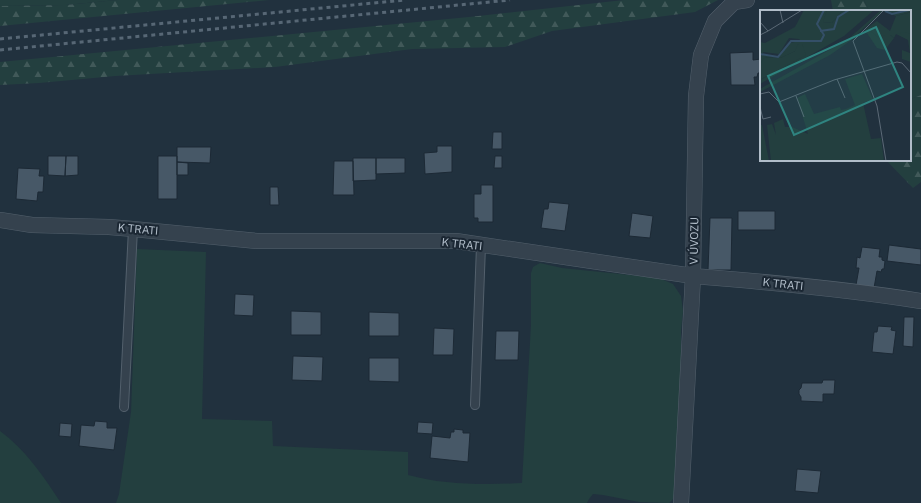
<svg xmlns="http://www.w3.org/2000/svg" width="921" height="503" viewBox="0 0 921 503" font-family="'Public Sans',sans-serif">
<style>
.green{fill:#233f3f}
.forest{fill:url(#forest-firs)}
.building{fill:#475867;stroke:#1c2935}
.lines{fill:none;stroke-linecap:round;stroke-linejoin:round}
.lane-casing{stroke:#53606c;stroke-width:10}
.street-casing{stroke:#53606c;stroke-width:16}
.lane{stroke:#35424e;stroke-width:8}
.street{stroke:#35424e;stroke-width:15}
.rail{stroke:#576775;stroke-width:3;stroke-dasharray:4 4;stroke-linecap:butt}
.labels{text-anchor:middle;dominant-baseline:central;stroke-width:4;stroke-linejoin:round;paint-order:stroke}
.street-label{font-size:11px;fill:#b1bdc9;stroke:#1b2733}
.inset-river{fill:none;stroke:#344f67;stroke-width:2}
.inset-road{fill:none;stroke:#5b6976;stroke-width:1}
.view{fill:#2f8480;fill-opacity:0.15;stroke:#2f8480;stroke-width:2}
.inset-edge{fill:none;stroke:#b1bdc9;stroke-width:2}
</style>
<defs>
<pattern id="forest-firs" width="22" height="20" patternUnits="userSpaceOnUse"><rect width="22" height="20" fill="#233f3f"/><path d="M5 1l3.5 6h-7zM16 11l3.5 6h-7z" fill="#415959"/></pattern>
</defs>
<rect width="100%" height="100%" fill="#21313e"/>
<path class="green" d="M0 0H118L66 5 0 6Z
M864 0H921V95L911 99 910 97V11H869Z
M137 249 206 252 202 419 272 421 273 446 408 452V475C444 485 484 485 522 483L531 325V273L533 267 540 263 562 268 659 278 673 284 681 296 683 311 681 330V435L675 497 669 503 639 502 603 495 593 494 589 499 587 503H116L119 494 131 412Z
M0 431C25 449 44 477 61 503H0Z"/>
<path class="forest" d="M118 0H269L0 26V6L66 5Z
M624 0H718L695 12 552 31 505 47 412 49 275 67 115 76 39 83 0 85V62L469 17Z
M831 0H864L869 11H833Z
M921 95V182L913 188 886 160H910V97L911 99Z"/>
<path class="building" d="M753 52V60L761 59V73H758L757 77H754L755 85H731L730 53Z
M493 132H502V149H492Z
M437 146H452V172L425 174 424 153 437 152Z
M177 147H211L210 163 177 162Z
M48 156H66L65 176 48 175Z
M66 156H78V175L65 176Z
M158 156H177V199H158Z
M495 156H502V168H494Z
M353 158H376V180L353 181Z
M376 158H405V173L376 174Z
M334 161H353L354 195H333Z
M177 162 188 163V175H177Z
M18 168 40 169 39 176H44L43 192H38L37 201 16 199Z
M481 185H493V222H478V218H474V194H481Z
M270 187H278L279 205H270Z
M549 202 569 204 565 231 541 228 544 209H548Z
M738 211H775V230H738Z
M632 213 653 216 650 238 629 236Z
M710 218H732L731 270H708Z
M889 245 921 249V265L887 261Z
M862 247 880 249 879 257H882V260L885 261 884 269H882L881 272 877 271 874 288 856 285 859 268H856L857 257 860 258Z
M235 294 254 295 253 316 234 315Z
M291 311 321 312V335H291Z
M369 312 399 313V336H369Z
M904 317H914L913 347 903 346Z
M878 326 892 327 891 330 896 331 893 354 872 352 874 332H877Z
M434 328 454 329 453 355H433Z
M496 331H519L518 360H495Z
M293 356 323 357 322 381 292 380Z
M369 358H399V382L369 381Z
M823 380H835L834 394H823V402L801 401V397L799 394V390L801 388 802 383H822Z
M95 421 107 422V428H117L114 450 79 446 81 425 94 426Z
M418 422 433 423 432 434 417 433Z
M60 423 72 424 71 437 59 436Z
M454 429 463 430V433H470L468 462 430 458 432 436 450 438 451 432H454Z
M797 469 821 471 818 493 795 491Z"/>
<g class="lines">
<defs>
<path id="lane" d="M475 405 481 246
M124 407 133 229"/>
<path id="street" d="M0 220 32 225 109 227 133 229 257 241H456L693 276C769 282 846 289 921 301
M681 503 693 276 696 96 701 55 715 21 734 2 747 0"/>
</defs>
<use href="#lane" class="lane-casing"/>
<use href="#street" class="street-casing"/>
<use href="#lane" class="lane"/>
<use href="#street" class="street"/>
<path class="rail" d="M0 39 405 0
M0 50 510 0"/>
</g>
<g class="labels">
<g class="street-label">
<text transform="translate(138 229) rotate(5)">K TRATI</text>
<text transform="translate(694 241) rotate(-89)">V ÚVOZU</text>
<text transform="translate(462 244) rotate(6)">K TRATI</text>
<text transform="translate(783 284) rotate(6)">K TRATI</text>
</g>
</g>
<g transform="translate(760 10)">
<rect width="151" height="151" fill="#21313e"/>
<path d="M67 0H83L72 13 62 12ZM151 2V24H136L134 28 130 25 120 30 107 18 117 11 130 21 136 6ZM42 33 47 45 0 70V54L4 47 20 48 35 41V35ZM102 64 113 89 103 93 111 129 121 128 124 151H11L7 115 12 114 16 125 14 113 23 109 25 117H32L48 124 37 88 45 84 54 104 80 97 81 100 86 99 95 95 85 69ZM0 115H2L9 151H0Z" fill="#233f3f"/>
<path d="M44 0H67L63 12 72 13 83 0H114L84 26 0 74V70L46 45 42 34H38L35 41 27 45 20 48 5 47 0 54V32L5 33 35 17ZM29 28 39 29 41 31 29 33 18 48 4 45 3 42 19 44ZM121 0H151V2L136 6 123 1 90 31 70 45 0 82V79L87 30ZM107 18 120 29 125 25H130L134 28 125 40 117 38 105 20ZM145 22 151 24V52L142 49V40L150 43 148 30 136 24Z" fill="#233f3f" fill-rule="evenodd"/>
<path class="inset-river" d="M125 1 132 4 149 0M60 21 74 19 78 7 89 0M0 44 18 47 31 31H61L64 25 57 14 64 0"/>
<path class="inset-road" d="M20 0 23 13M124 0 93 31 117 96 126 151M0 12 8 21 0 25M8 21 42 0M77 69 85 88M0 84 9 82 19 92 74 70 137 52 142 53 151 63M36 86 44 107M0 97 3 109 11 107"/>
<path class="view" d="M116 17 143 77 34 125 8 66Z"/>
<rect width="151" height="151" class="inset-edge"/>
</g>
</svg>
